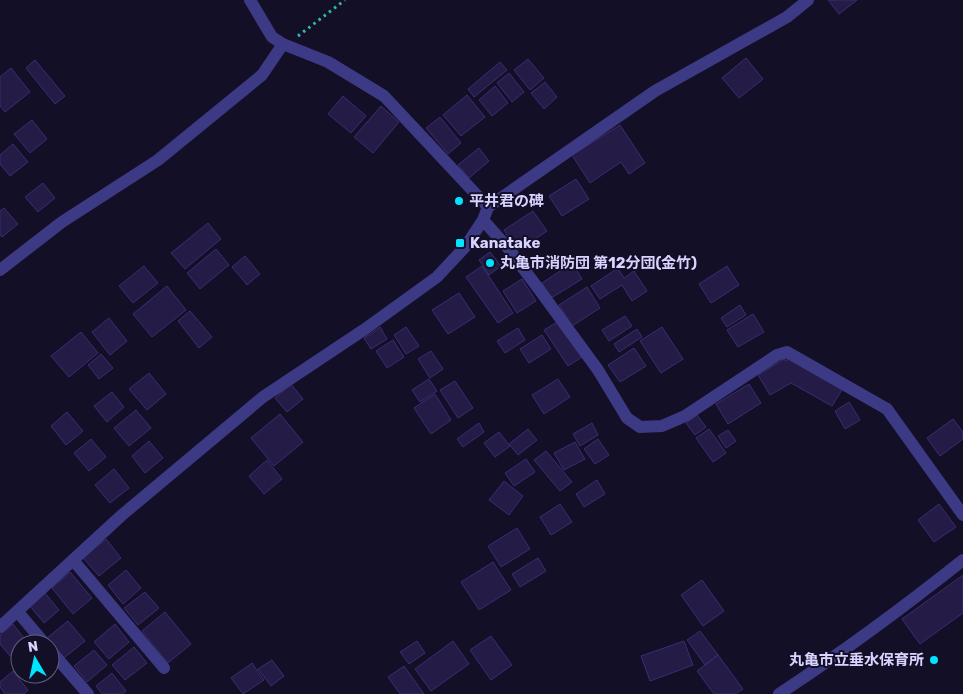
<svg xmlns="http://www.w3.org/2000/svg" width="963" height="694" viewBox="0 0 963 694" font-family="Rubik,'Noto Sans JP',sans-serif">
<style>
.building{fill:#241b47;stroke:#3b2d73}
.lines{fill:none;stroke-linecap:round;stroke-linejoin:round}
.path{stroke:#2fb8b0;stroke-width:3;stroke-dasharray:2.5 4;stroke-linecap:butt}
.street{stroke:#3d3a85;stroke-width:12}
.poi-dot{fill:#00e5ff;stroke:#130f26;stroke-width:2}
.labels{text-anchor:middle;dominant-baseline:central;stroke-width:4;stroke-linejoin:round;paint-order:stroke}
.poi-label{font-size:15px;font-weight:bold;fill:#d9d4ff;stroke:#130f26;text-anchor:start}
</style>
<rect width="100%" height="100%" fill="#130f26"/>
<path class="building" d="M828 0H857L839 14Z
M746 58 763 79 739 98 722 78Z
M528 59 544 78 530 90 514 70Z
M35 60 65 96 55 104 26 68Z
M500 62 507 70 474 97 468 89Z
M11 68 30 92 5 112 0 106V77Z
M509 73 524 92 512 102 497 83Z
M545 82 557 97 544 109 531 93Z
M495 86 508 103 492 116 479 100Z
M467 95 485 117 461 136 443 115Z
M343 96 366 116 351 133 328 114Z
M381 106 399 122 373 153 354 137Z
M440 117 461 143 448 154 426 128Z
M32 120 47 139 30 153 14 134Z
M620 125 645 163 629 174 621 162 590 183 572 155Z
M13 144 28 162 10 176 0 164V155Z
M479 148 489 161 469 178 458 165Z
M576 179 589 199 562 216 549 196Z
M43 183 55 198 38 212 25 197Z
M4 208 18 224 2 237 0 235V211Z
M533 211 547 231 517 251 504 230Z
M208 223 221 239 185 269 171 253Z
M216 249 229 265 200 289 187 273Z
M490 252 501 266 489 275 479 260Z
M245 256 260 274 247 285 232 267Z
M572 263 582 279 551 298 542 283Z
M144 266 158 283 133 303 119 286Z
M482 266 513 313 498 323 466 277Z
M727 266 739 285 711 303 699 284Z
M618 268 624 278 634 271 647 291 632 301 622 285 600 299 591 286Z
M522 279 536 301 517 313 503 291Z
M167 286 186 310 152 337 133 314Z
M587 287 600 308 572 326 559 305Z
M459 293 475 317 448 334 432 310Z
M740 305 746 315 727 327 721 318Z
M190 311 212 337 199 348 178 321Z
M753 314 764 332 738 347 727 330Z
M625 316 632 326 609 341 602 330Z
M109 318 127 341 110 355 92 332Z
M559 321 582 357 568 366 544 330Z
M380 327 387 339 371 349 364 338Z
M406 327 419 346 406 354 394 335Z
M662 327 683 359 661 373 640 341Z
M518 328 525 340 505 353 497 341Z
M637 329 642 337 619 352 614 344Z
M81 332 98 353 69 377 51 356Z
M542 335 551 349 529 363 520 349Z
M393 340 404 357 387 368 376 351Z
M634 348 646 366 620 382 608 365Z
M431 351 443 369 430 378 418 359Z
M101 354 113 368 99 379 88 365Z
M789 356 843 388 832 406 791 383 770 395 758 375 784 359 786 361Z
M149 373 166 394 147 410 129 389Z
M429 379 437 391 420 402 412 390Z
M558 379 570 397 544 414 532 395Z
M455 381 473 408 458 418 440 390Z
M291 384 303 399 287 412 275 398Z
M749 384 761 403 728 424 716 404Z
M112 392 124 407 107 422 94 406Z
M435 394 451 420 431 434 414 408Z
M849 402 860 420 845 429 835 411Z
M136 410 151 428 129 446 114 428Z
M67 412 83 431 66 445 51 426Z
M280 414 303 442 274 466 251 438Z
M697 415 706 427 695 435 686 423Z
M953 419 963 432V439L940 456 927 438Z
M479 423 484 432 463 447 457 439Z
M592 423 598 435 580 446 573 434Z
M528 429 537 440 518 455 509 444Z
M709 429 726 453 713 462 696 438Z
M728 430 736 441 726 448 718 436Z
M499 432 510 446 495 457 484 443Z
M91 439 106 457 89 471 74 453Z
M598 439 609 455 595 464 584 449Z
M149 441 163 458 145 473 132 456Z
M575 442 585 459 564 470 554 453Z
M546 451 572 482 560 491 534 460Z
M526 459 535 472 514 486 505 473Z
M267 460 282 479 264 494 249 476Z
M114 469 129 488 110 503 95 485Z
M597 480 605 494 584 507 576 494Z
M504 481 523 496 509 515 489 500Z
M560 504 572 522 551 535 540 517Z
M939 504 956 527 934 542 918 520Z
M517 528 530 549 501 567 488 546Z
M106 539 121 558 99 576 83 558Z
M538 558 546 571 520 587 512 574Z
M493 562 511 590 479 610 461 582Z
M126 570 141 588 123 604 108 585Z
M70 572 92 598 73 614 52 588Z
M963 575V613L920 644 902 619Z
M702 580 724 611 703 626 681 595Z
M145 592 159 608 138 625 124 608Z
M45 593 59 610 44 623 29 605Z
M165 612 191 644 168 663 142 631Z
M68 621 85 641 64 658 47 638Z
M13 624 27 642 25 644H20V648L10 656 0 644V635Z
M115 624 129 642 109 659 94 642Z
M700 631 718 655 705 665 687 640Z
M491 636 512 665 491 680 470 650Z
M417 641 425 653 409 664 400 652Z
M453 641 469 664 431 691 415 669Z
M684 641 693 665 650 681 641 656Z
M134 647 147 663 125 680 112 665Z
M94 650 107 665 87 682 74 666Z
M718 655 743 689 735 694H714L697 671Z
M272 660 284 676 271 686 258 669Z
M252 663 264 680 243 694 231 678Z
M404 666 424 694H400L388 677Z
M13 671 28 690 24 694H5L0 687V682Z
M112 673 126 691 122 694H102L96 686Z
M25 674H42L32 682Z"/>
<g class="lines">
<path class="path" d="M298 36 345 0"/>
<path class="street" d="M250 0 272 37 283 44 328 62 384 96 488 207
M483 220 507 247 538 288 598 370 627 418 640 427 662 426 685 416 777 355 787 352 887 409 963 515
M0 270 62 222 158 160 262 75 283 44
M73 560 164 668
M17 611 45 644
M0 627 122 515 263 397 365 329 437 277 465 247 483 220 488 207 655 91 787 17 808 0
M50 650 88 694
M779 694C843 652 904 607 963 560"/>
</g>
<g class="poi-dot">
<circle cx="459" cy="201" r="5"/>
<rect x="455" y="238" width="10" height="10" rx="2.5"/>
<circle cx="490" cy="263" r="5"/>
<circle cx="934" cy="660" r="5"/>
</g>
<g class="labels">
<g class="poi-label">
<text x="469" y="201">平井君の碑</text>
<text x="470" y="243">Kanatake</text>
<text x="500" y="263">丸亀市消防団 第12分団(金竹)</text>
<text x="924" y="660" text-anchor="end">丸亀市立垂水保育所</text>
</g>
</g>
<g transform="translate(35 659) rotate(351)"><circle r="24" fill="#130f26" stroke="#625e7d"/>
<path d="M0-4L9 19L0 12L-9 19Z" fill="#00e5ff"/>
<text y="-8" font-size="14" font-weight="bold" text-anchor="middle" fill="#d9d4ff">N</text>
</g>
</svg>
